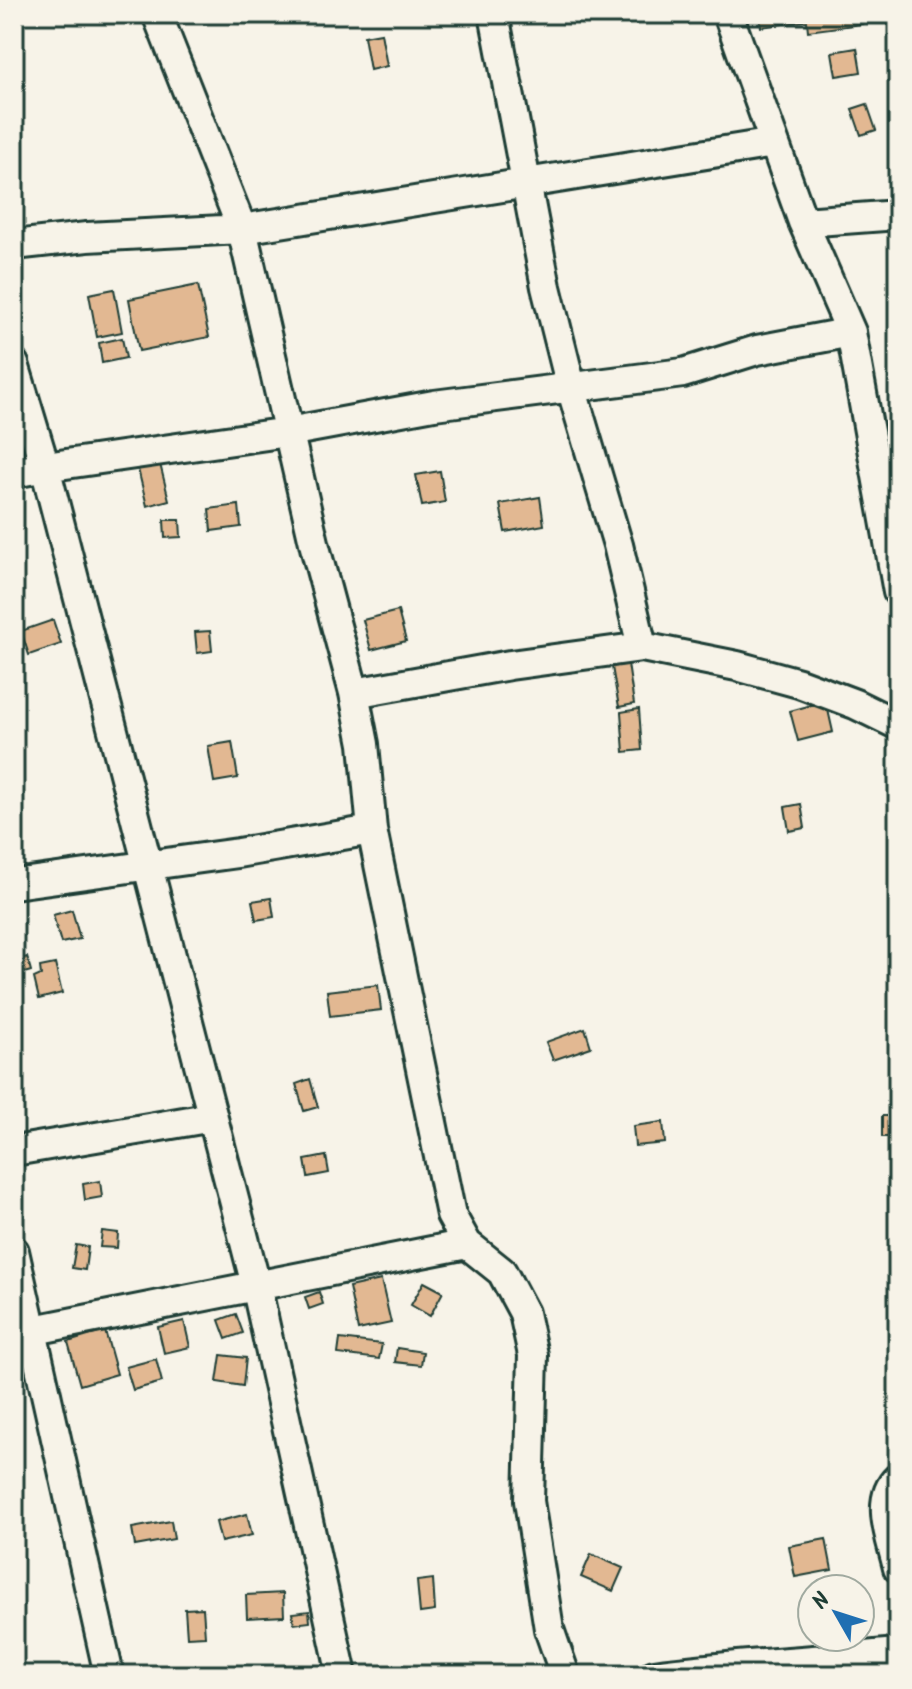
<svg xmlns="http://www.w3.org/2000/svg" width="912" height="1689" viewBox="0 0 912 1689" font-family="Kalam,sans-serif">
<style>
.building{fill:#e2b892;stroke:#1f3d34;stroke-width:2}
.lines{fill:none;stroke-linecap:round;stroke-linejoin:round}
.minor-casing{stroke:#1f3d34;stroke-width:34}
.minor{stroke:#f7f3e8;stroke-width:28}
</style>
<rect width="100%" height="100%" fill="#f7f3e8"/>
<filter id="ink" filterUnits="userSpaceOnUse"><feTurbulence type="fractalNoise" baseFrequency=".0125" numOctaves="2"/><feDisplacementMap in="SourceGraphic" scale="16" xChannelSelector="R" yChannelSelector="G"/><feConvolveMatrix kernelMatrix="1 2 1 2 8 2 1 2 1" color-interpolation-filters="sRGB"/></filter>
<g filter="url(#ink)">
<path class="building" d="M759 14H861L862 24 808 31 807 21 761 27Z
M381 33 387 66 370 70 364 36Z
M857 48 861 72 836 76 832 52Z
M867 104 876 130 861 135 852 109Z
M198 285 209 337 139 351 129 299Z
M114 289 122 332 97 337 89 294Z
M122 338 126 358 102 363 99 343Z
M160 464 169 500 147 506 138 469Z
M440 471 445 502 422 506 416 475Z
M540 497 544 525 505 532 500 504Z
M239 505 241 527 211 531 209 509Z
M164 520H180L181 537 165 538Z
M398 611 406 641 371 650 363 620Z
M53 620 61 644 29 655 21 631Z
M210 631 212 651 197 653 195 632Z
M628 664 634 704 619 707 612 667Z
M826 701 833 732 798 741 790 711Z
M639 709 642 750 624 752 621 712Z
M232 742 238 778 214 782 208 746Z
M801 804 805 828 789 831 785 807Z
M271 898 274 917 256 920 252 901Z
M72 910 80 939 61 943 53 915Z
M27 957 31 971 14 976V961Z
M55 964 62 993 39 999 34 978 41 975 40 967Z
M378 985 381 1010 330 1016 327 991Z
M585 1028 591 1047 553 1060 546 1042Z
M310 1079 318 1107 304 1111 296 1084Z
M882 1116H898V1137H882Z
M663 1122 665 1143 635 1146 633 1126Z
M326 1156 329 1173 308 1177 305 1160Z
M100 1181 102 1197 85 1200 83 1184Z
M102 1231 118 1233 117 1248 100 1247Z
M76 1245 88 1247 85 1270 72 1268Z
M381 1280 391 1323 358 1330 349 1287Z
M424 1282 443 1292 430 1316 411 1305Z
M319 1292 323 1304 309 1309 305 1297Z
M236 1314 243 1333 226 1339 219 1320Z
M184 1321 190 1347 164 1353 158 1327Z
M105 1331 117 1374 80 1385 68 1342Z
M340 1339 382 1344 379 1359 338 1354Z
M397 1348 423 1352 421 1365 395 1362Z
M221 1355 246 1358 243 1386 217 1382Z
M156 1359 162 1382 133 1390 126 1367Z
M247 1514 252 1535 221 1542 216 1522Z
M171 1521 174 1539 135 1546 132 1528Z
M826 1539 832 1570 795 1577 789 1546Z
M591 1554 623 1568 613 1591 581 1577Z
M433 1579 435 1611 420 1613 417 1581Z
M283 1593 284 1616 247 1618 246 1595Z
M203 1608 205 1636 187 1637 185 1609Z
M309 1611 310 1622 294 1624 292 1613Z"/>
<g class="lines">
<defs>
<path id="minor" d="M157 14 242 229 315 547 354 693 364 744 372 830 451 1215 467 1244 502 1272 524 1313 533 1355 529 1501 549 1629 565 1675
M494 14 546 287 571 387 618 545 642 647
M728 14 803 222 851 332 898 592
M803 222 898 215
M14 245 87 237 242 229 774 143
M14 364 45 467 256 1285 342 1675
M14 473 45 467 288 432 434 405 683 373 757 350 851 332
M354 693 510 665 642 647 737 666 799 683 855 704 898 725
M14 884 238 853 372 830
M14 1151 213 1117
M14 1251 109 1675
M14 1334 467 1244
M898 1478C874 1500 892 1541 898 1568
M654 1675C735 1664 816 1661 898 1653"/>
</defs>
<use href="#minor" class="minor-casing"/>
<use href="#minor" class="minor"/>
</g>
</g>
<rect width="912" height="1689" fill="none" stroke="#f7f3e8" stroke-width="48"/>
<rect x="24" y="24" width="864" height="1641" fill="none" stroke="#1f3d34" stroke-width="3" filter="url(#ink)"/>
<g transform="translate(836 1613) rotate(309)"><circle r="38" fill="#f7f3e8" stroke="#a1aaa0" stroke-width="2"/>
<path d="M0-6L14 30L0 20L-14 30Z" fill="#1f6fb2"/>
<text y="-12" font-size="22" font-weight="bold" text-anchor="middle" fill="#1f3d34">N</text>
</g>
</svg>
